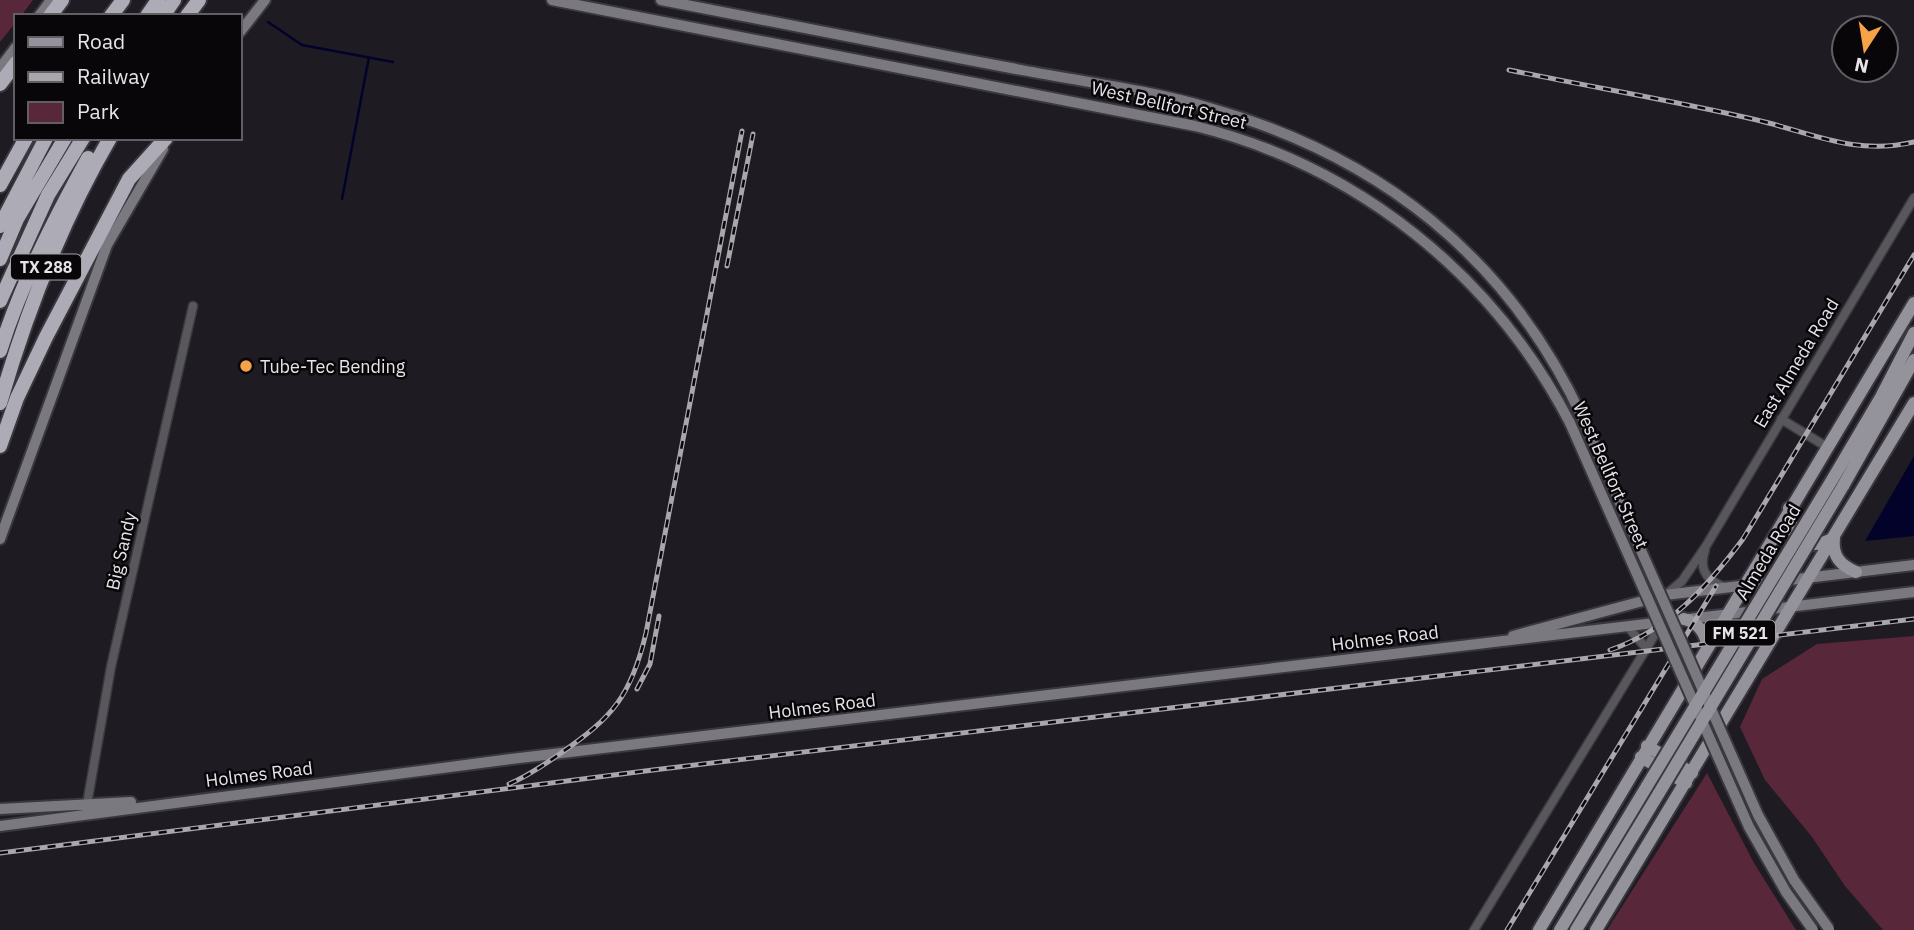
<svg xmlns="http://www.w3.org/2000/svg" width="1914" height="930" viewBox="0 0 1914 930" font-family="'IBM Plex Sans',sans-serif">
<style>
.green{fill:#58273a}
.water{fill:#02022a}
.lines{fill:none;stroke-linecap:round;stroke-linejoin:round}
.stream{stroke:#02022a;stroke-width:2.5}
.minor-casing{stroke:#3b373e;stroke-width:11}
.secondary-casing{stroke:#3b373e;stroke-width:14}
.primary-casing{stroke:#3b373e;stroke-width:16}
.motorway-casing{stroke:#3b373e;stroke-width:18}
.minor{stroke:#58585c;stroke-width:8}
.secondary{stroke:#7a7980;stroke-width:10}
.primary{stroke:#94939c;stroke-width:12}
.motorway{stroke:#acabb6;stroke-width:14}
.rail-casing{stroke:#a9a6ac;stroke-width:5}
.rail{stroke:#080609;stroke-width:2.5;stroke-dasharray:8;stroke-linecap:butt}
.secondary-bridge-casing{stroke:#3b373e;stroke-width:14;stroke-linecap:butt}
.primary-bridge-casing{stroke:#3b373e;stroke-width:16;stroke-linecap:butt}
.secondary-bridge{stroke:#7a7980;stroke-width:10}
.primary-bridge{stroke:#94939c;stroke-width:12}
.poi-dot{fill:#f6a248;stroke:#080609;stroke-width:2.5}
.labels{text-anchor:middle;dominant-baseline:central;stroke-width:5;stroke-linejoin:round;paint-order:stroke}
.shield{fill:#080609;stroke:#a4a1a6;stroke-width:2}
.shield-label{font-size:16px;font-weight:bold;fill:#e7e4e9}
.street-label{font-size:18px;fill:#e7e4e9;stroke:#080609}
.poi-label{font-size:18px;fill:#e7e4e9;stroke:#080609;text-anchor:start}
</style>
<rect width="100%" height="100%" fill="#1f1b22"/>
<path class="green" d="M0 0H33L21 16H16V22L0 42Z
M1914 636V930H1883L1845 886 1812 837 1765 780 1740 727 1762 679 1817 644Z
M1707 773 1754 863 1796 930H1607Z"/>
<path class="water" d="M1914 456V536L1865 541Z"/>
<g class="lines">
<path class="stream" d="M268 22 302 45 393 62
M342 199 369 57"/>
<defs>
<path id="minor" d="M1781 419 1827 447
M1705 550C1699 568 1705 579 1722 586
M1668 593 1682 581 1706 546 1914 198
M1628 627 1645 647
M87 804 111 667 193 306
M1474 930 1662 623"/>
<path id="secondary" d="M552 0 1195 126C1357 166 1493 274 1570 423
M661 0C777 23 894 46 1011 68 1077 81 1146 89 1210 108 1379 156 1508 257 1582 417
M39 16 51 0
M240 32 265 0
M0 68 16 47
M0 539 107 245 163 149
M1513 636 1665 595 1914 565
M0 809 131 802
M0 826 511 759 1914 592"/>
<path id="primary" d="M1832 480 1881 397 1914 333
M1843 486 1914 360
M1789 508C1790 540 1804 553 1834 538
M1834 538C1832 556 1840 565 1856 572
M1684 619C1698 622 1707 634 1707 648
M1647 746 1692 773
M1641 757 1686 783
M1539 930 1914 303
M1560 930 1647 786
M1576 930 1659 793
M1596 930 1914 403"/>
<path id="motorway" d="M50 16 62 0
M111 16 123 0
M147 16 158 0
M163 16 174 0
M187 16 199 0
M0 84 16 63
M0 185 26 138
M0 226 46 138
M0 259 17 219 65 138
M0 301 48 195 83 138
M0 351C21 284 54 220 88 158
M0 403C27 310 61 222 110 138
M0 446 17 398 46 337 129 179 166 138"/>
</defs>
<use href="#minor" class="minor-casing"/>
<use href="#secondary" class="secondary-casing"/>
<use href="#primary" class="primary-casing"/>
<use href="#motorway" class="motorway-casing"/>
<use href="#minor" class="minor"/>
<use href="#secondary" class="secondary"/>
<use href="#primary" class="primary"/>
<use href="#motorway" class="motorway"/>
<defs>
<path id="rail" d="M1509 70C1591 87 1675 101 1757 120 1812 133 1855 156 1914 142
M727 266 753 134
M1610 650C1669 630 1707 587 1743 539L1914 255
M637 689 650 664 659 616
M509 784C528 776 544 765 561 753 613 717 631 696 646 633L742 131
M0 853 653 770 1914 619
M1507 930 1716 586"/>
</defs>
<use href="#rail" class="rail-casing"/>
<use href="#rail" class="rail"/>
<defs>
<path id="secondary-bridge" d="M1582 417 1758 815 1794 880 1829 929
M1570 423 1749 827 1786 892 1813 930"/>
<path id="primary-bridge" d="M1647 786 1832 480
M1659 793 1843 486"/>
</defs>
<use href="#secondary-bridge" class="secondary-bridge-casing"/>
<use href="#primary-bridge" class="primary-bridge-casing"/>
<use href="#secondary-bridge" class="secondary-bridge"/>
<use href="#primary-bridge" class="primary-bridge"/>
</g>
<circle class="poi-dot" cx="246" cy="366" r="7"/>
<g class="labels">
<g class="shield">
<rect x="11" y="254.5" width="70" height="25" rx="5"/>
<rect x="1705" y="620.5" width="70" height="25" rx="5"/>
</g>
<g class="shield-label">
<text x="46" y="267">TX 288</text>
<text x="1740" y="633">FM 521</text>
</g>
<g class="street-label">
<text transform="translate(1169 105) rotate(13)">West Bellfort Street</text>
<text transform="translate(1796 363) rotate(-59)">East Almeda Road</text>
<text transform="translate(1611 475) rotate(66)">West Bellfort Street</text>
<text transform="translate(121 551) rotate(-77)">Big Sandy</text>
<text transform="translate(1768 552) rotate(-59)">Almeda Road</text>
<text transform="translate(1385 638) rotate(-7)">Holmes Road</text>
<text transform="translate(822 706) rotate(-7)">Holmes Road</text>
<text transform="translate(259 774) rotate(-7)">Holmes Road</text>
</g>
<g class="poi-label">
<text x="260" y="366">Tube-Tec Bending</text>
</g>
</g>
<rect x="14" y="14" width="228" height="126" fill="#080609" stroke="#615f63" stroke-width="2"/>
<rect x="28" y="37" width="35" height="10" fill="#94939c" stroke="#615f63" stroke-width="2"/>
<text x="77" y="49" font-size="21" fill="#e7e4e9">Road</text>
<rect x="28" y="72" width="35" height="10" fill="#a9a6ac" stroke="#615f63" stroke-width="2"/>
<text x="77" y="84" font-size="21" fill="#e7e4e9">Railway</text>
<rect x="28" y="102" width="35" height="21" fill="#58273a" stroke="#615f63" stroke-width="2"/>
<text x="77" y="119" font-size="21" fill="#e7e4e9">Park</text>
<g transform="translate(1865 49) rotate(192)"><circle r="33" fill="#080609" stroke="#615f63" stroke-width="2"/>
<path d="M0-5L12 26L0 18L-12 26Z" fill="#f6a248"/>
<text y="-10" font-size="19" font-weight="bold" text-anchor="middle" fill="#e7e4e9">N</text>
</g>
</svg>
